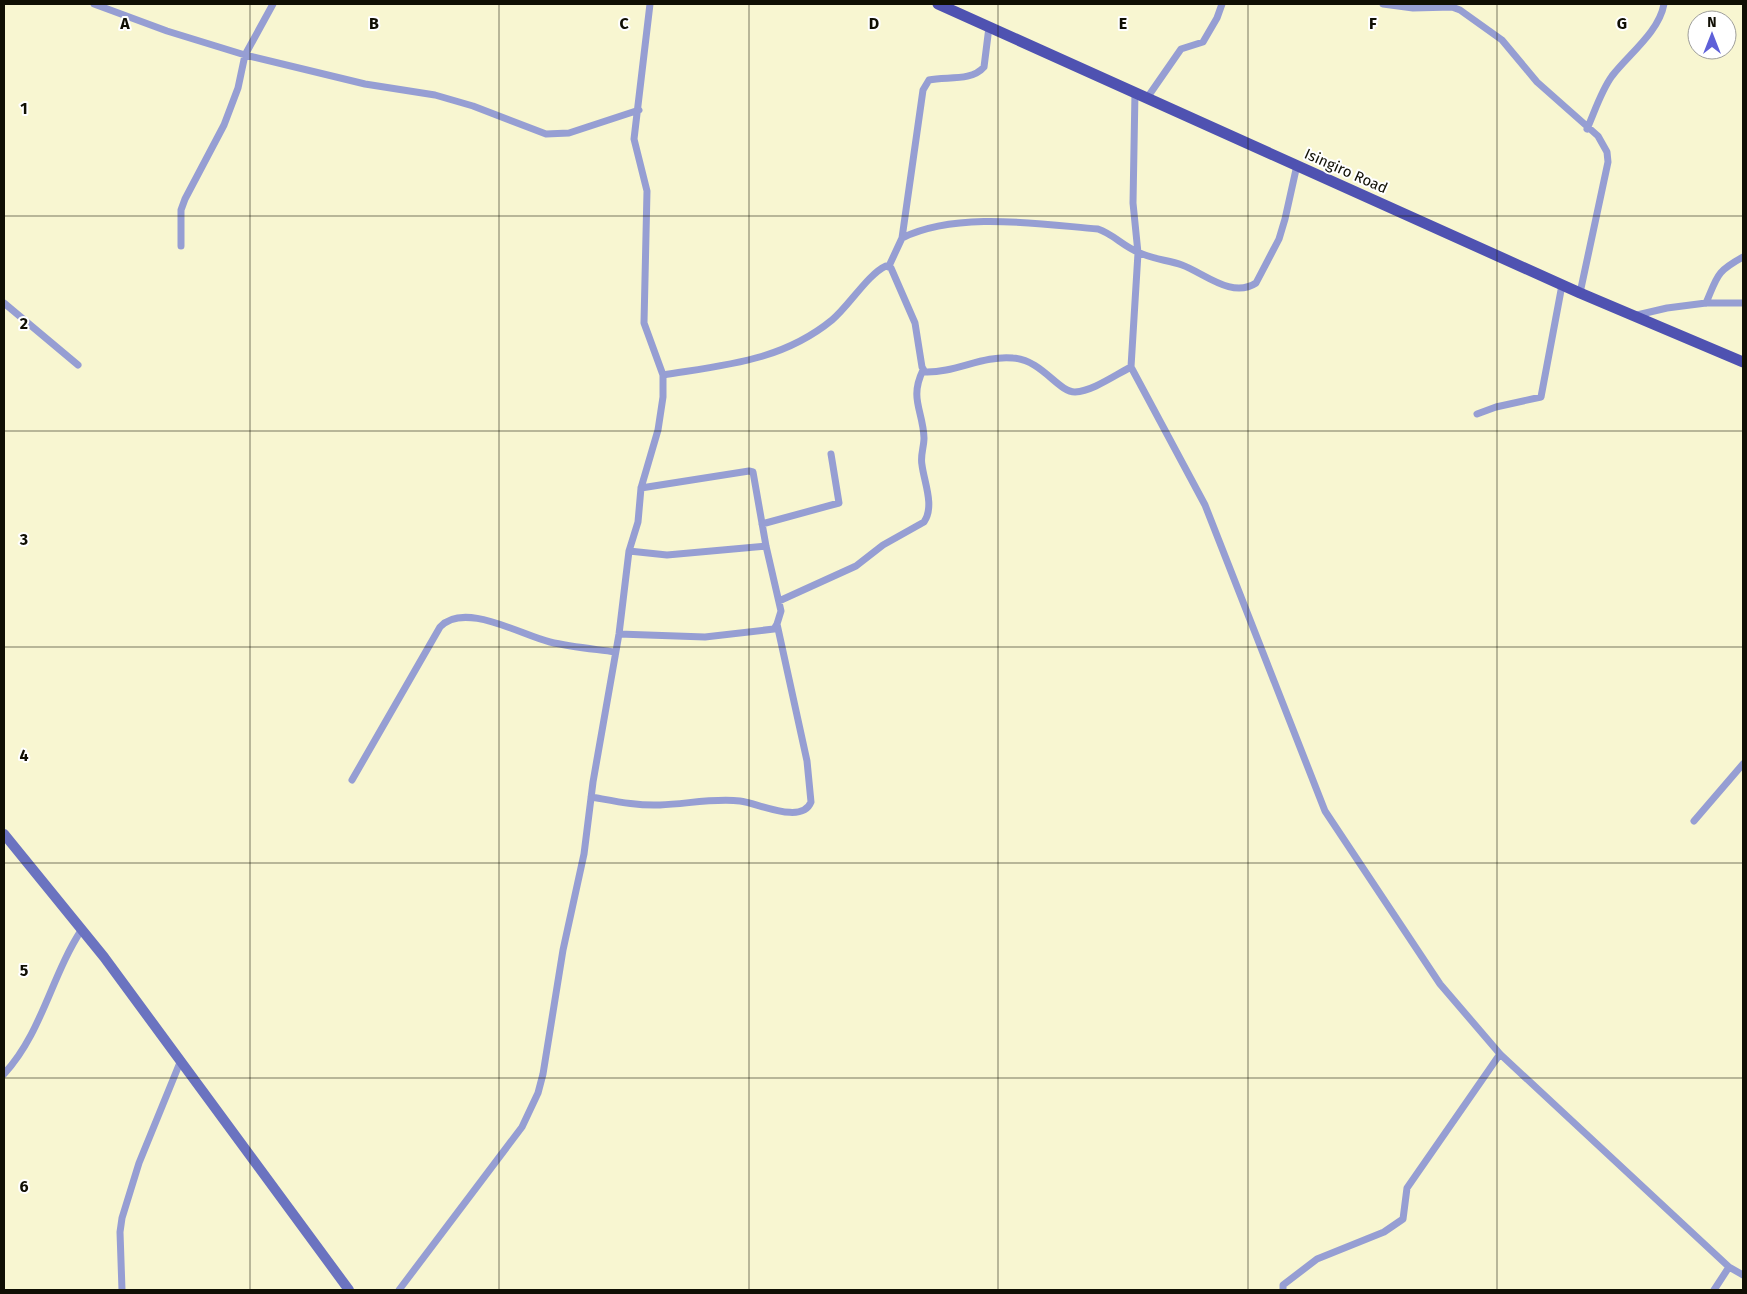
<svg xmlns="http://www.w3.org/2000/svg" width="1747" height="1294" viewBox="0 0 1747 1294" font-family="'Fira Sans',sans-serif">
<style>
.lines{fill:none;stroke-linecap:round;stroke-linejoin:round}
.minor{stroke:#969ed3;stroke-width:7}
.secondary{stroke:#6b73c0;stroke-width:10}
.primary{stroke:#4f52b1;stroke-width:11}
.grid{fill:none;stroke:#100f04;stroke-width:1;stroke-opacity:0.55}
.labels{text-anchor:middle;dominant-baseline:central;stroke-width:4;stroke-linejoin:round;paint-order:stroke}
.street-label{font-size:15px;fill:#100f04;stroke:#fff}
.grid-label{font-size:16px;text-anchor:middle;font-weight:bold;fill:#100f04;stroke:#fff;stroke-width:4;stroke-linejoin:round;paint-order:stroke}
</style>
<rect width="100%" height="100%" fill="#f8f6d1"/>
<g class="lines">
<path class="minor" d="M94 4 167 31 245 55 365 84 435 95 473 106 546 134 569 133 639 110
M1383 4 1413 8 1452 7 1460 10 1502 40 1537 82 1598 136 1607 152 1608 162 1580 293
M1135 92 1133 203 1138 253 1131 367 1205 505 1325 811 1440 984 1500 1054 1729 1267 1743 1275
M1147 98 1181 49 1203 42 1217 18 1222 4
M1587 129C1595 111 1601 91 1612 76 1629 54 1659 32 1664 4
M902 238C957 211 1038 224 1098 229 1113 234 1123 246 1138 252 1151 259 1168 260 1182 265 1204 273 1232 299 1256 283L1279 239 1285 219 1297 165
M181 246V210L185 199 224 125 238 88 245 55 273 4
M889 266 902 238 923 90 929 80C946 76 971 82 984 67L989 27
M4 303 78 365
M1706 303C1718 275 1716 272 1743 257
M1637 315 1667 308 1706 303H1743
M663 375C725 365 782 361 832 320 849 306 868 274 886 266L891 268 915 323 922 367 925 372C955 373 983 355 1013 358 1042 360 1058 392 1075 392 1093 391 1115 375 1131 367
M1477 414 1496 407 1541 397 1562 285
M762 524 839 503 831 454
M629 551 667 555 766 546
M779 601 856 566 883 545 924 522C935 506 924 482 922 465 920 456 924 447 924 438 923 410 909 399 923 370
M619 634 705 637 774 629 777 624
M352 780 440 627C464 601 521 635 550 642 571 647 594 649 615 652
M591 797C614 801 636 806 660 805 687 804 713 798 740 801 758 803 802 825 811 802L807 761 777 624 781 611 766 546 753 472 749 471 641 488
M1694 821 1743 764
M4 1074C42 1033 51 976 82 929
M122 1290 120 1232 122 1218 139 1163 181 1060
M399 1290 522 1127 538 1093 543 1074 563 950 584 854 593 782 619 634 629 551 638 522 641 488 658 430 663 397V375L644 323 647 191 634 139 650 4
M1283 1290V1285L1317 1259 1384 1232 1403 1219 1407 1188 1500 1054
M1714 1290 1729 1267"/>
<path class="secondary" d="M4 834 104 957 349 1290"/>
<path class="primary" d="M938 4 1580 293 1743 362"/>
</g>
<path class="grid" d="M250 4V1290M499 4V1290M749 4V1290M998 4V1290M1248 4V1290M1497 4V1290M4 216H1743M4 431H1743M4 647H1743M4 863H1743M4 1078H1743"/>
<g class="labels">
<g class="street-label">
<text transform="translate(1346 171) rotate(24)">Isingiro Road</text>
</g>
</g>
<g class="grid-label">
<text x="125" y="29">A</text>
<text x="374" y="29">B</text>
<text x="624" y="29">C</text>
<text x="874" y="29">D</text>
<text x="1123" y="29">E</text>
<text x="1373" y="29">F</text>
<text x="1622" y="29">G</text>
<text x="24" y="114">1</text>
<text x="24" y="329">2</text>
<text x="24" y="545">3</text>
<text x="24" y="761">4</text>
<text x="24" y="976">5</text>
<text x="24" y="1192">6</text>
</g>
<rect width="1747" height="1294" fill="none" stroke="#100f04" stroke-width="10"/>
<g transform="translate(1712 35)"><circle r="24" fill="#ffffff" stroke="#9f9f9b"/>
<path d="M0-4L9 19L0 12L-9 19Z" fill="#5e60d8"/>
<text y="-8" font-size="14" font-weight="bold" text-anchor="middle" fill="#100f04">N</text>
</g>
</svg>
